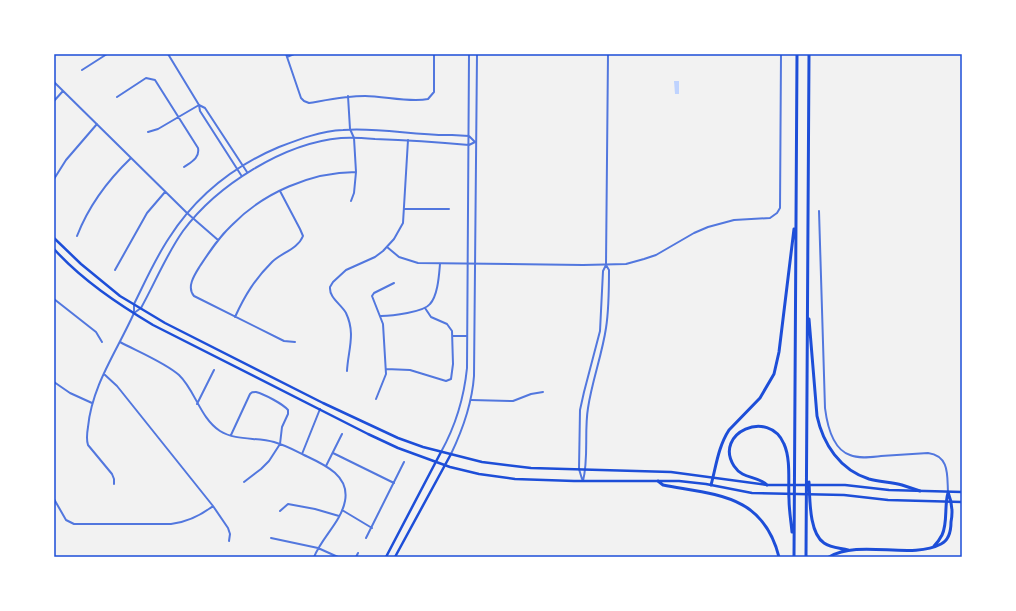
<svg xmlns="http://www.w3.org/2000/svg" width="1016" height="611" viewBox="0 0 1016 611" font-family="'Asap Condensed',sans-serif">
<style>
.water{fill:#bfd3fe}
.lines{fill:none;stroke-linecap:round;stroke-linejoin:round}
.minor{stroke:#5277de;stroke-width:2}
.tertiary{stroke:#5277de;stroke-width:2}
.secondary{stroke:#1d4ed8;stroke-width:2.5}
.motorway{stroke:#1d4ed8;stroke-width:3}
.neatline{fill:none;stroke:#1d4ed8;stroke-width:1.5}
</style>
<rect width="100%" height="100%" fill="#f2f2f2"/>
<path class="water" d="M674 81H679V94H675Z"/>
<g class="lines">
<path class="minor" d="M286 54 301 98 304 101 309 103C327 100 346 96 365 96 384 96 410 103 428 99L434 92V54
M287 57 294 54
M82 70 107 54
M54 82 187 213 218 240
M348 96 350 129 354 138 356 172 354 193 351 201
M117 97 146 78 155 80 198 148C200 158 191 162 184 167
M54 101 63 91
M148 132 158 129 199 105
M54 179 66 160 97 124
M405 209H449
M819 211 825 408C827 424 832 449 850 455 859 459 871 457 881 456 897 455 912 454 928 453 950 456 947 476 948 492
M77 236C89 205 107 181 131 158
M387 247 399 257 418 263 583 265 626 264 644 259 656 255 694 233 708 227 734 220 770 218 777 213 780 208 781 54
M115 270 147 213 165 192
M54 299 96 332 102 342
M381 316C392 316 424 312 430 304 438 295 439 275 440 264
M235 317C245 295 255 279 272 262 281 253 298 249 303 236L300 229 280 191
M453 336H467
M120 342C137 351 166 363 179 375 195 390 200 418 220 431 236 441 257 437 274 442 285 445 294 450 304 455 323 464 350 475 345 501 341 522 322 537 314 557
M295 342 284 341 194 296C186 287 195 274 200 266 210 251 219 237 232 225 263 193 311 172 356 172
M386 369 410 370 446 381 451 379 453 364 452 331 447 324 431 317 425 308
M347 371C348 350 356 334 346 313 341 304 329 298 330 287L333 282 346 270 375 257 383 251 394 239 403 223 408 140
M104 374 117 386 213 506 228 528 230 534 229 541
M54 382 70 393 92 403
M376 399 386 374 383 324 372 296 374 293 394 283
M471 400 513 401 531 394 543 392
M197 404 214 370
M231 435 250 394C252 392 252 392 256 392 264 394 283 404 288 410V414L282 427 280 444 269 461 261 469 244 482
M333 453 394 483
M302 454 320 409
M326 466 342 434
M582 479 579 469 580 410 584 392 600 331 603 271 606 265
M583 481C589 457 584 432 588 408 592 381 602 355 606 328 609 309 609 289 609 270L606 265 608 54
M114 484V479L112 474 88 445C86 439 87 433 88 427 92 385 117 351 134 313
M54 499 66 520 74 524H171C188 522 200 516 213 506
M342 510 372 528
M280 511 288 504 315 509 339 516
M271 538 318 548 338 557
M366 538 404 462
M356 557 358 553"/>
<path class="tertiary" d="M168 54 199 105 200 111 241 175
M199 105 205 108 247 172
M134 313V304C145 282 155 259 169 238 196 196 234 166 279 147 300 139 321 131 343 130 379 127 416 136 452 135L469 136 475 142
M134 313 141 308C155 283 166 255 183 231 217 185 284 143 341 138 352 137 364 138 375 139 406 140 437 142 469 145L475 142
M441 452C456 425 464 398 467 368L469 54
M451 454C463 429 472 404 474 376L477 54"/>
<path class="secondary" d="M54 238 81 264 120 296 165 323 323 403 398 438 423 447 482 462 531 468 671 472 767 485H845L889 490 962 492
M54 249C82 280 118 304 153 325L368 434 398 448 450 467 479 474 515 479 574 481H679L706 484 752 493 844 495 888 500 962 502
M386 557 441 452
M395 557 451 454"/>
<path class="motorway" d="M809 319 817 416C823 444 840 470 869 479 880 482 892 482 902 485 908 487 914 489 920 491
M658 481 663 485C716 495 763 494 779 557
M809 482C810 499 809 533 824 543 831 548 841 548 848 550
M711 485C716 467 718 447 729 430L760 398 774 374 779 352 794 229
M767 485C757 475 743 480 734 466 713 433 769 408 784 444 791 459 788 483 789 499 789 510 791 521 792 532
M934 546C937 543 940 539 942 535 948 523 944 506 948 493
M794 557 797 54
M806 557 809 54
M829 557C860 539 911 560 941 544 949 540 951 530 951 522 953 512 952 502 948 492"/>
</g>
<rect width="1016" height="611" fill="none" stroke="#ffffff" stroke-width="110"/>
<rect x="55" y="55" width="906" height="501" class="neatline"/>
</svg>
